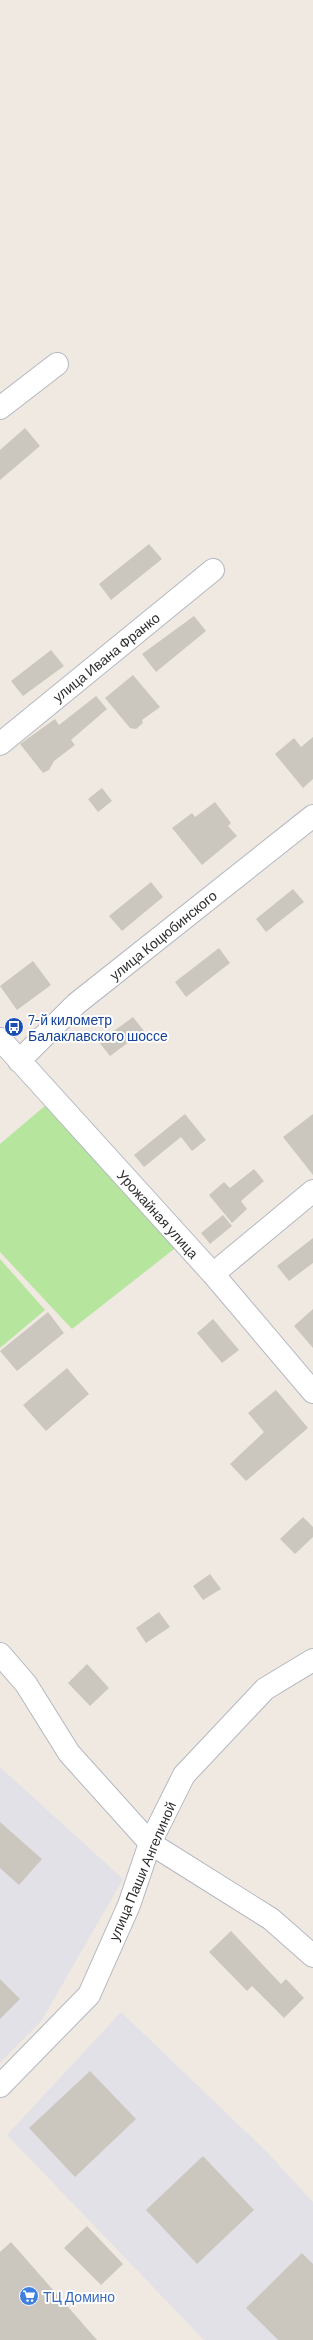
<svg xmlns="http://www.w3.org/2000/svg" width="313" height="2340" viewBox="0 0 313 2340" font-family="Barlow,sans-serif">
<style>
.industrial{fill:#e3e1e8}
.green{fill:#b6e59e}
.building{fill:#cbc7bf}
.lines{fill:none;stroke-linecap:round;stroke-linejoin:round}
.minor-casing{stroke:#b4b7c1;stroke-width:24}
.minor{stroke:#fff;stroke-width:22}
.labels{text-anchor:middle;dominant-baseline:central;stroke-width:4;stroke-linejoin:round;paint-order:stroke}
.street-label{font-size:14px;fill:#2e2e2e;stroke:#fff}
.transit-label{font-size:14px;fill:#164399;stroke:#fff;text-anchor:start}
.shop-label{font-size:14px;fill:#366cbe;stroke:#fff;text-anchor:start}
</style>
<rect width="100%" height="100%" fill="#efe9e1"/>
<path class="industrial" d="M0 1767 123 1879 42 2020 0 2063Z
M121 2012 266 2151 313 2202V2340H204L7 2135Z"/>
<path class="green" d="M46 1105 178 1246 72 1329 0 1252V1144Z
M0 1259 45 1310 0 1348Z"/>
<path class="building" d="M25 428 40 446 0 480V450Z
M149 544 162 559 111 600 99 584Z
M194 616 206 631 156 672 142 654Z
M51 650 64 666 23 696 11 681Z
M133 675 160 707 142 720 143 723 136 729 130 728 105 698Z
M96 696 107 709 71 740 75 745 54 761 49 770 43 773 20 744 55 719 59 725Z
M313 737V779L303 788 275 754 294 738 301 747Z
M102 788 112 801 98 812 88 799Z
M215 802 231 823 228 826 237 836 202 865 172 828 192 813 195 817Z
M151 882 163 897 122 931 109 916Z
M293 889 304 902 266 932 256 919Z
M219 948 230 963 186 997 175 982Z
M33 961 51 985 17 1010 0 986Z
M133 1017 144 1031 110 1056 99 1042Z
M185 1114 206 1140 192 1151 181 1137 144 1167 134 1155Z
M313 1114V1175L283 1137Z
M254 1169 264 1181 241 1201 247 1209 232 1223 209 1195 224 1182 230 1188Z
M223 1215 232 1226 210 1244 201 1233Z
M313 1238V1263L289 1281 277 1266Z
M313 1309V1348L294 1326Z
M48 1312 64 1333 17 1371 0 1351Z
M213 1319 239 1350 222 1363 197 1333Z
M67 1368 89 1394 46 1431 23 1405Z
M276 1390 308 1428 246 1481 230 1464 264 1432 248 1413Z
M303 1517 313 1527V1537L295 1554 280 1539Z
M210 1574 221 1589 203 1600 193 1586Z
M159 1612 170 1627 146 1643 136 1628Z
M87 1664 109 1688 90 1706 68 1683Z
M0 1822 42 1859 19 1885 0 1868Z
M231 1931 281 1984 286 1979 304 1998 284 2018 252 1986 247 1991 209 1952Z
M0 1979 20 1999 0 2019Z
M90 2071 136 2119 75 2177 29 2128Z
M203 2156 254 2210 197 2264 146 2210Z
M87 2226 123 2264 101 2285 64 2248Z
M11 2242 97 2340H0V2252Z
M302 2253 313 2264V2340H278L246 2308Z"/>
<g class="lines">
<defs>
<path id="minor" d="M0 408 57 364
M0 744 213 570
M0 1039 213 1274 313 1392
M19 1061 76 1004 313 816
M213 1274 313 1191
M0 1654 26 1684 69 1753 150 1843 271 1919 313 1956
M0 2086 89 1995 129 1905 150 1843 184 1775 265 1689 313 1660"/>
</defs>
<use href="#minor" class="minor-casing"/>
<use href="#minor" class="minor"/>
</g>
<defs>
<symbol id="bus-disc" viewBox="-11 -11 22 22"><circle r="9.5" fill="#1a4fb4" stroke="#fff"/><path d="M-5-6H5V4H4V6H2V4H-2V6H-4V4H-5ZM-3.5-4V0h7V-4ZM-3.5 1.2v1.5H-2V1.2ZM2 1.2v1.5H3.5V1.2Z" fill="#fff"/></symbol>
<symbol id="supermarket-disc" viewBox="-11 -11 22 22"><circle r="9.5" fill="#3f7fe0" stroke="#fff"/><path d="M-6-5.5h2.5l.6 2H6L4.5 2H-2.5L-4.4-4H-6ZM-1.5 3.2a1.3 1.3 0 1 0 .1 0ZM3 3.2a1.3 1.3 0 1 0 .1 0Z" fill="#fff"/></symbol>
</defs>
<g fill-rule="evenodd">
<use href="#bus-disc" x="3" y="1016" width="22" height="22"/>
<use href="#supermarket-disc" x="18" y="2285" width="22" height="22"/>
</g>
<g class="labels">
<g class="street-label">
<text transform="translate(106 657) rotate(-39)">улица Ивана Франко</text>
<text transform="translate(163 935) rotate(-39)">улица Коцюбинского</text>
<text transform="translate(158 1214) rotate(48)">Урожайная улица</text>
<text transform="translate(142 1871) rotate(-67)">улица Паши Ангелиной</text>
</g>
<g class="transit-label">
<text x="28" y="1019">7-й километр<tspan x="28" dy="16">Балаклавского шоссе</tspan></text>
</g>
<g class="shop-label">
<text x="43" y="2296">ТЦ Домино</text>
</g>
</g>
</svg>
